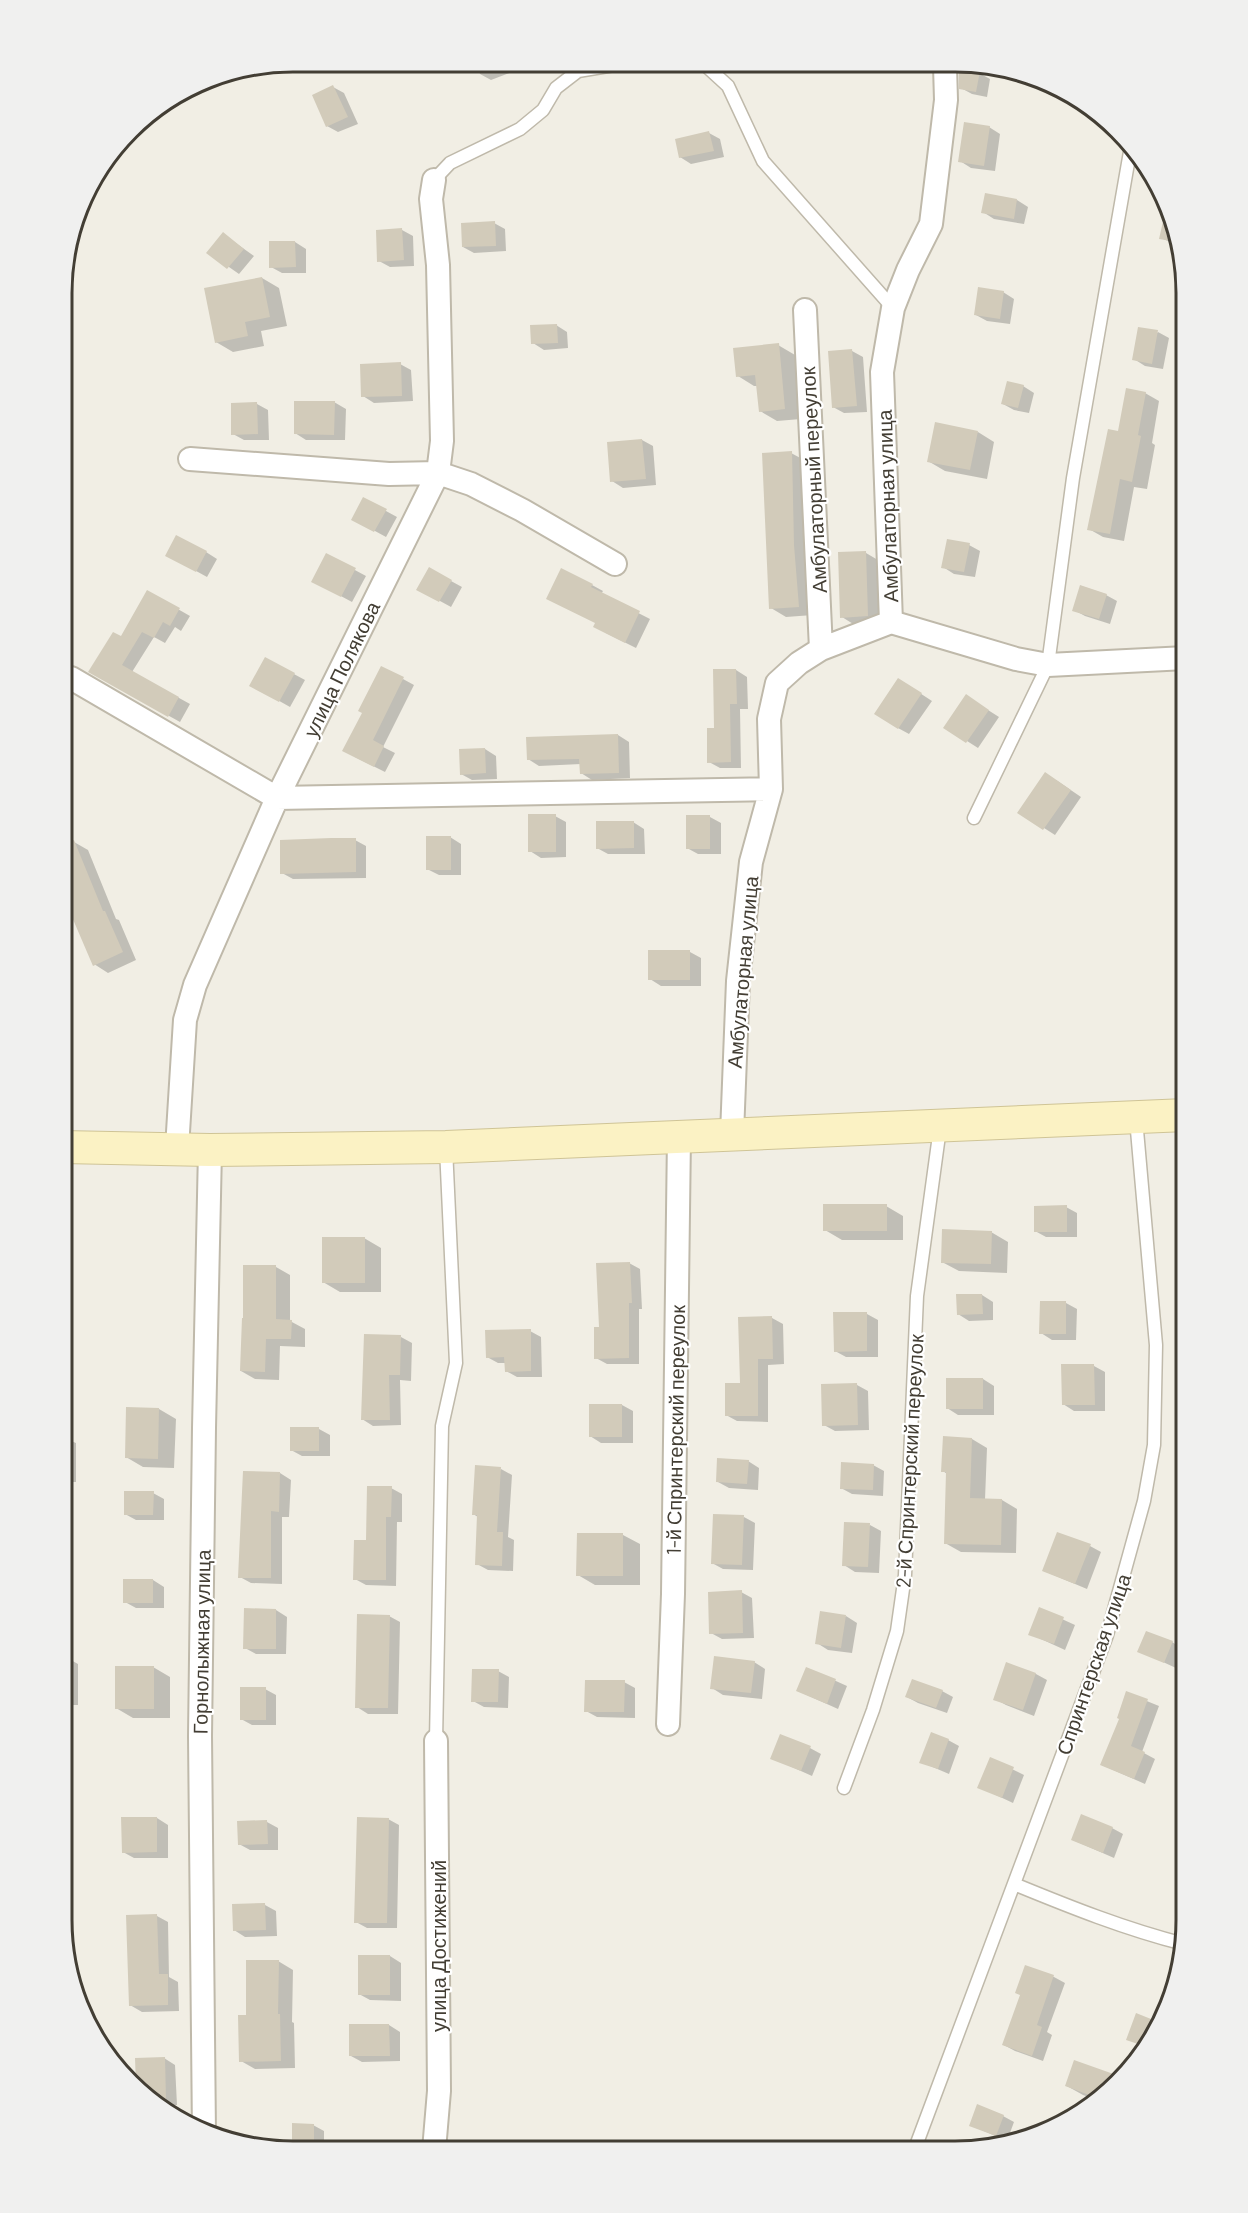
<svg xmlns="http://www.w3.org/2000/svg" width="1248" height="2213" viewBox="0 0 1248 2213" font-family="Barlow,sans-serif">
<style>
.shadow{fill:#0003}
.building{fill:#d2cbba}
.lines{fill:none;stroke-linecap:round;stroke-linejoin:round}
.lane-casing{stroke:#bfb9aa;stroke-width:15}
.street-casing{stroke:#bfb9aa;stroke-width:26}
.secondary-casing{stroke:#cfc496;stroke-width:34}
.lane{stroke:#fff;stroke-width:12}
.street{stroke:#fff;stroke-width:22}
.secondary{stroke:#fbf2c4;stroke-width:32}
.labels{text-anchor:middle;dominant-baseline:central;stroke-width:4.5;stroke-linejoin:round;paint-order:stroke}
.street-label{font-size:20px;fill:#433e34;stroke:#fff}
.rim{fill:none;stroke:#433e34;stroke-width:3}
</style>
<rect width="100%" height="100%" fill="#f1eee4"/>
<path class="shadow" d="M476 63H514L517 70 491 80 480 74Z
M979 73 990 79 987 97 972 94 961 88Z
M333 87 344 93 358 124 338 132 327 126Z
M989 127 1000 134 995 171 971 168 960 161Z
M709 133 720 139 724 157 691 164 680 157Z
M1017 200 1028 207 1024 224 994 219 983 212Z
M1167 208 1174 218 1179 246 1161 238Z
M494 223 505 229 506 251 474 253 463 247Z
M402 230 413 236 414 266 390 267 379 261Z
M223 234 254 256 239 274 209 253Z
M295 242 306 249V273H282L271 267Z
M262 278 279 288 287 326 261 331 264 346 233 352 216 342Z
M1003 292 1014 299 1010 324 987 321 976 315Z
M556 325 567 332 568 348 544 350 533 343Z
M1158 332 1169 338 1163 369 1145 366 1134 359Z
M778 345 795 355 801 419 777 421 760 411 758 386H754L738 376Z
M852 351 863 357 867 412 844 413 833 407Z
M400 364 411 370 413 401 374 403 363 396Z
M1023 386 1034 393 1029 413 1014 410 1003 404Z
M1145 393 1159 401 1152 443 1155 445 1147 489 1134 487 1124 541 1103 537 1089 529 1119 433Z
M334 402 346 409 345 440H306L295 433Z
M257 404 268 410 269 440H244L233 434Z
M978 432 994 442 987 479 945 471 928 461Z
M642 440 653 446 656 485 623 488 612 481Z
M791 453 806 461 813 615 786 617 771 608Z
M364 499 397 517 386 537 353 519Z
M969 545 980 551 975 577 954 574 943 567Z
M206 552 217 559 207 577 178 561Z
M866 553 883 563 885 625 858 627 842 617Z
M327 555 366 576 352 602 324 587Z
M429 569 462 587 451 607 418 589Z
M592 585 603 591 601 594 650 619 636 648 606 633 597 623 548 599Z
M148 592 190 616 181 631 175 627 165 643 154 637 132 672 190 704 180 722 90 672 121 638Z
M1106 595 1117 601 1110 624 1085 616 1074 610Z
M266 659 305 680 290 707 251 685Z
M736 670 747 677 748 709H740L741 768H720L709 762 716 729Z
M403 679 414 685 383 747 395 753 385 772 355 757 364 712Z
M909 686 932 701 909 734 898 728Z
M977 703 999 717 978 748 945 727Z
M618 735 629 742 630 778 592 780 581 773V764L539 766 528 759Z
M485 749 496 756 497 779 472 780 461 774Z
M1056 780 1081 797 1055 835 1019 812Z
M555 816 566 822V857L541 858 530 851Z
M710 817 721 823V854H698L687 848Z
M633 822 644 829 645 854H608L597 848Z
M450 837 461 844V875H439L427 869Z
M355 840 366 846V878L293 879 282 873Z
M74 842 88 850 116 919 119 920 136 960 108 973 94 964 63 896V846Z
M690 952 701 958V986H661L650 979Z
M886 1206 903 1216V1240H842L825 1230Z
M1066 1207 1077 1213V1237H1046L1035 1231Z
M991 1232 1008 1242 1007 1273 959 1271 942 1262Z
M364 1238 381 1248V1292H340L323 1282Z
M629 1263 640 1269 642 1309H639V1364H607L596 1358 601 1328Z
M276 1267 290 1275V1321L305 1329V1347L280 1346 279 1380 255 1379 241 1371Z
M982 1295 993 1302V1320L969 1321 958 1314Z
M1066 1303 1077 1309 1076 1340H1052L1041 1333Z
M867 1314 878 1320V1357H846L835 1351Z
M772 1318 783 1324 784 1364 768 1365V1422L737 1421 726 1415Z
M530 1331 541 1337 542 1377H517L506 1371V1363H498L487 1357Z
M401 1337 412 1343 411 1381 400 1380 401 1425 373 1426 362 1419Z
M1094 1366 1105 1372V1411H1074L1063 1404Z
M983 1379 994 1386V1415H958L947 1408Z
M857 1385 868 1391 869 1430 835 1431 824 1425Z
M622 1405 633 1411V1443H601L590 1436Z
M159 1409 176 1419 174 1468 143 1467 126 1457Z
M319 1429 330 1435V1456H302L291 1450Z
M62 1437 76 1443V1482H62Z
M944 1438 972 1439 987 1448 985 1500H1002L1017 1509 1016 1553 961 1552 945 1543 947 1474 943 1471Z
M748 1461 759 1468 758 1490 729 1488 718 1482Z
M873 1465 884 1471 883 1496 852 1494 841 1488Z
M501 1469 512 1475 508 1537 514 1540 513 1571 488 1570 477 1564 478 1517 473 1514Z
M280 1473 291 1480 289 1517H282V1584L251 1583 240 1577Z
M391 1488 402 1494V1522H397L396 1586 366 1585 355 1579 368 1541Z
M153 1493 164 1499V1520H136L125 1514Z
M62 1516 73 1522V1561H62Z
M744 1517 755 1523 753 1570 723 1569 712 1563Z
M870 1525 881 1531 879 1573 855 1572 844 1565Z
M623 1535 640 1544V1585H595L578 1575Z
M1090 1546 1101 1552 1087 1589 1044 1571Z
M153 1580 164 1587V1608H136L125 1602Z
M62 1590 67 1593 65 1621H62Z
M741 1592 752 1598 754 1638 722 1639 711 1633Z
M1040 1609 1075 1625 1065 1650 1030 1634Z
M276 1610 287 1617 286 1654H256L245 1648Z
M389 1616 400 1622 398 1714H368L357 1707Z
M846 1616 857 1623 852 1653 828 1650 817 1643Z
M1172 1642 1183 1649 1176 1668 1139 1651Z
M62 1655 78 1664V1705H62Z
M754 1662 765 1669 762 1699 723 1695 712 1688Z
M1007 1664 1036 1674 1047 1680 1034 1716 1006 1705 995 1699Z
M153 1667 170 1677V1718H133L116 1708Z
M807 1668 847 1686 838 1709 798 1691Z
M498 1671 509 1677 508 1708 484 1707 473 1701Z
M624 1682 635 1688V1718L597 1717 586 1711Z
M265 1689 276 1695V1725H252L241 1719Z
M942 1691 953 1697 947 1713 918 1703 907 1697Z
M1127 1693 1159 1706 1142 1752 1155 1759 1145 1784 1102 1765 1120 1719Z
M948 1740 959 1746 949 1774 921 1762Z
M810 1748 821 1754 812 1776 772 1758Z
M991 1759 1024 1775 1013 1803 979 1787Z
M157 1818 168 1825V1858H134L123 1852Z
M388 1819 399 1825 397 1928H367L356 1922Z
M267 1822 278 1828V1850H250L239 1844Z
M1112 1828 1123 1834 1114 1858 1073 1840Z
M1184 1877 1186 1878V1901L1176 1896Z
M62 1893 72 1898V1928H63Z
M265 1905 276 1911 277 1936 245 1937 234 1930Z
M157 1916 168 1922 169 1977 178 1982 179 2011 142 2012 130 2005Z
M390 1956 401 1963V2001L370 2000 359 1994Z
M278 1961 293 1970 292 2022 294 2023 295 2068 255 2069 241 2061Z
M1026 1967 1054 1977 1065 1983 1047 2032 1052 2035 1043 2061 1015 2051 1004 2045 1021 1996Z
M389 2025 400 2032V2061L362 2062 351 2056Z
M164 2058 175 2065 177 2105 156 2106 137 2088 136 2059Z
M1075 2062 1121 2078 1099 2101 1083 2095 1067 2086Z
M1003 2116 1014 2122 1007 2141 970 2125Z
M1052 2121 1059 2124 1049 2129Z
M313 2125 324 2131V2150H293Z"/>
<path class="building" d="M959 67 980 71 976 92 959 89Z
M333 85 348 117 326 127 312 95Z
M964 122 990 126 984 166 958 162Z
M709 131 714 151 679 158 675 139Z
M985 193 1017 199 1014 219 981 213Z
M1167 204 1174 218 1178 242 1159 239Z
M495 221 496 246 462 247 461 223Z
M402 228 404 260 377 262 376 230Z
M223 232 244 249 227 269 206 253Z
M269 241H295L296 267 269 268Z
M262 277 270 317 245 322 248 336 215 343 204 288Z
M978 287 1004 291 1000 319 974 315Z
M557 324 558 343 531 344 530 325Z
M1138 327 1158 330 1152 364 1132 360Z
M779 343 785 409 759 412 755 375 736 377 733 348Z
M852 349 857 406 832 408 828 351Z
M401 362 402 396 361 397 360 364Z
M1007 381 1024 385 1018 408 1001 404Z
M1126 388 1146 392 1138 435 1141 436 1132 482 1120 479 1110 534 1087 530 1108 429 1118 431Z
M294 401H335L334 435 294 434Z
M257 402 258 434 231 435V403Z
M935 422 978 431 970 470 927 462Z
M642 439 646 479 610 482 607 442Z
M792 451 794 545 799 607 769 609 762 453Z
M363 497 387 509 374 532 351 520Z
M176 535 207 551 196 572 165 556Z
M947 539 970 543 964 572 941 568Z
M866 551 868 616 840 618 838 552Z
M326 553 356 568 341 597 311 582Z
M429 567 452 580 439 602 416 590Z
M561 568 593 584 591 587 640 611 625 643 593 627 595 623 546 599Z
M1080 585 1107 594 1099 619 1072 611Z
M147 590 180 608 170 626 163 622 154 638 142 632 122 665 179 697 168 717 88 672 113 632 121 636Z
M265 657 295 673 279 702 249 686Z
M381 666 404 677 373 740 384 746 374 767 342 751 362 713 358 711Z
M713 669H736L737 704H730L731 762 707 763V728H714Z
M898 678 922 693 898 729 874 714Z
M966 694 989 710 966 743 943 728Z
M618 734 619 773 580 774 579 759 527 760 526 737Z
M485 748 486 773 460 775 459 749Z
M1045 772 1071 790 1043 830 1017 813Z
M528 814H556V852H528Z
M686 815H710V849H686Z
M596 821H634V848L596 849Z
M426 836H451V870H426Z
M331 838H356V872L280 874V840Z
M74 840 103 911H105L123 952 93 966 63 896V844Z
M648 950H690V980H648Z
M823 1204H887V1231H823Z
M1067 1205V1232H1034V1206Z
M942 1229 992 1231 991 1264 941 1263Z
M322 1237H365V1283H322Z
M630 1262 632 1303H629V1358L594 1359V1327H599L596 1263Z
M243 1265H276V1319L292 1320 291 1339H266L265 1372 240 1371 242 1318H243Z
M956 1294H982L983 1314 957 1315Z
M1040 1301H1066V1334H1039Z
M833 1312H867V1351L834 1352Z
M772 1316 773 1359H758V1416H725V1383H740L738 1317Z
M531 1329V1371L505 1372 504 1357 486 1358 485 1330Z
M364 1334 401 1335 400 1375H389L390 1420H361Z
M1061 1364H1094L1095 1405H1062Z
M946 1378H983V1409H946Z
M857 1383 858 1425 822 1426 821 1384Z
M589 1404H622V1437H589Z
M126 1407 159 1408 158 1459 125 1458Z
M290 1427H319V1451H290Z
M943 1436 972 1438 970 1498 1002 1499 1001 1545 944 1544 946 1472H941Z
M717 1458 749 1460 747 1484 716 1482Z
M841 1462 874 1464 873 1490 840 1489Z
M475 1465 501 1467 497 1532H503L502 1566 475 1565 477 1515H472Z
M243 1471 280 1472 279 1512 271 1511V1578H238Z
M367 1486H392L391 1517H386V1580H353L354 1540H366Z
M124 1491H154L153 1515H124Z
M713 1514 744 1515 742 1565 711 1564Z
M844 1522 870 1523 868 1567 842 1566Z
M1057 1532 1091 1544 1075 1584 1042 1571Z
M577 1533H623V1576H576Z
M123 1579H153V1603H123Z
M742 1590 743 1633 709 1634 708 1592Z
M1039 1607 1064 1617 1054 1644 1028 1635Z
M244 1608 276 1609V1649H243Z
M820 1611 846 1615 841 1648 815 1644Z
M357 1614 390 1615 388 1708H355Z
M1146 1631 1173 1641 1164 1663 1137 1652Z
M714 1656 755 1661 751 1693 710 1689Z
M1006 1662 1036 1673 1023 1710 993 1700Z
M115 1666H154V1709H115Z
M806 1667 836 1679 827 1704 796 1691Z
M472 1669H499L498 1702H471Z
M912 1679 943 1690 936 1708 905 1697Z
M585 1680H625L624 1712H584Z
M240 1687H266V1720H240Z
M1126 1691 1148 1699 1131 1746 1145 1752 1134 1779 1100 1765 1119 1719 1117 1718Z
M931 1732 949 1739 938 1769 919 1763Z
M780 1734 811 1746 801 1771 770 1759Z
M990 1757 1014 1767 1002 1798 977 1788Z
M1081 1814 1113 1827 1103 1853 1071 1840Z
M121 1817H157V1852L122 1853Z
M357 1817 389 1818 387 1923H354Z
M267 1820 268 1844 238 1845 237 1821Z
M265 1903 266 1930 233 1931 232 1904Z
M157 1914 159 1974H168V2005L129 2006 126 1915Z
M358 1955H390V1995H358Z
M246 1960H279L278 2014H280L281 2061 239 2062 238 2015H246Z
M1025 1965 1054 1975 1037 2025 1042 2027 1032 2056 1002 2045 1020 1995 1015 1993Z
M1136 2013 1161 2023 1147 2047 1126 2040Z
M349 2024H389L390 2056H349Z
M165 2057 166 2100H149L136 2086 135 2058Z
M1074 2060 1122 2077 1100 2099 1065 2086Z
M977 2104 1004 2115 996 2136 969 2126Z
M292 2123 314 2124V2150H292Z"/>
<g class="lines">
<defs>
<path id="lane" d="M704 64 728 86 763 161 893 308
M434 180 450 163 520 129 543 110 556 88 578 71 620 64
M974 818 1048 665 1073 478 1131 146
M436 1741 442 1426 456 1363 446 1148
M844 1788 873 1710 897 1631 905 1575 917 1296 940 1128
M1014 1884C1070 1907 1125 1929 1184 1944
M914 2151 1107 1635 1144 1501 1154 1445 1156 1345 1136 1119"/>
<path id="street" d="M805 310 821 649
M190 459 389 474 438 473 471 484 522 510 615 564
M891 622 1016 659 1048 665 1186 658
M71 678 277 798 771 789
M732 1134 738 981 751 862 771 789 769 719 777 683 799 663 821 649 891 622 882 372 893 308 908 270 931 224 946 100 945 66
M177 1148 185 1020 195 985 277 798 438 473 442 441 438 265 431 199 434 180
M668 1724 673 1594 679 1136
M204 2134 200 1736 204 1428 210 1150
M434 2150 439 2091 436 1741"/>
<path id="secondary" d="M62 1147 210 1150 446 1147 1186 1115"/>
</defs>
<use href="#lane" class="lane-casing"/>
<use href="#street" class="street-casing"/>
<use href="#secondary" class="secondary-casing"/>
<use href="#lane" class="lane"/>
<use href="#street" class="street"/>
<use href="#secondary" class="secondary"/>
</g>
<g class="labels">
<g class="street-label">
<text transform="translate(813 480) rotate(-93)">Амбулаторный переулок</text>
<text transform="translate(887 506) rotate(-92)">Амбулаторная улица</text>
<text transform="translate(341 669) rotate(-64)">улица Полякова</text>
<text transform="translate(742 972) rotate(-85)">Амбулаторная улица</text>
<text transform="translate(675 1430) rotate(-89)">1-й Спринтерский переулок</text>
<text transform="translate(909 1461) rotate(-87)">2-й Спринтерский переулок</text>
<text transform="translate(201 1642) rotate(-89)">Горнолыжная улица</text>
<text transform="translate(1093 1664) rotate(-71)">Спринтерская улица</text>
<text transform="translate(438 1946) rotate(-90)">улица Достижений</text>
</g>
</g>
<path d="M0 0H1248V2213H0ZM293 72H955A221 221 0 0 1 1176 293V1920A221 221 0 0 1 955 2141H293A221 221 0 0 1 72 1920V293A221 221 0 0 1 293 72Z" fill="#f0f0ef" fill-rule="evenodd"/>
<path class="rim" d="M293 72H955A221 221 0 0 1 1176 293V1920A221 221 0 0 1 955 2141H293A221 221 0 0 1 72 1920V293A221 221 0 0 1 293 72Z"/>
</svg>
